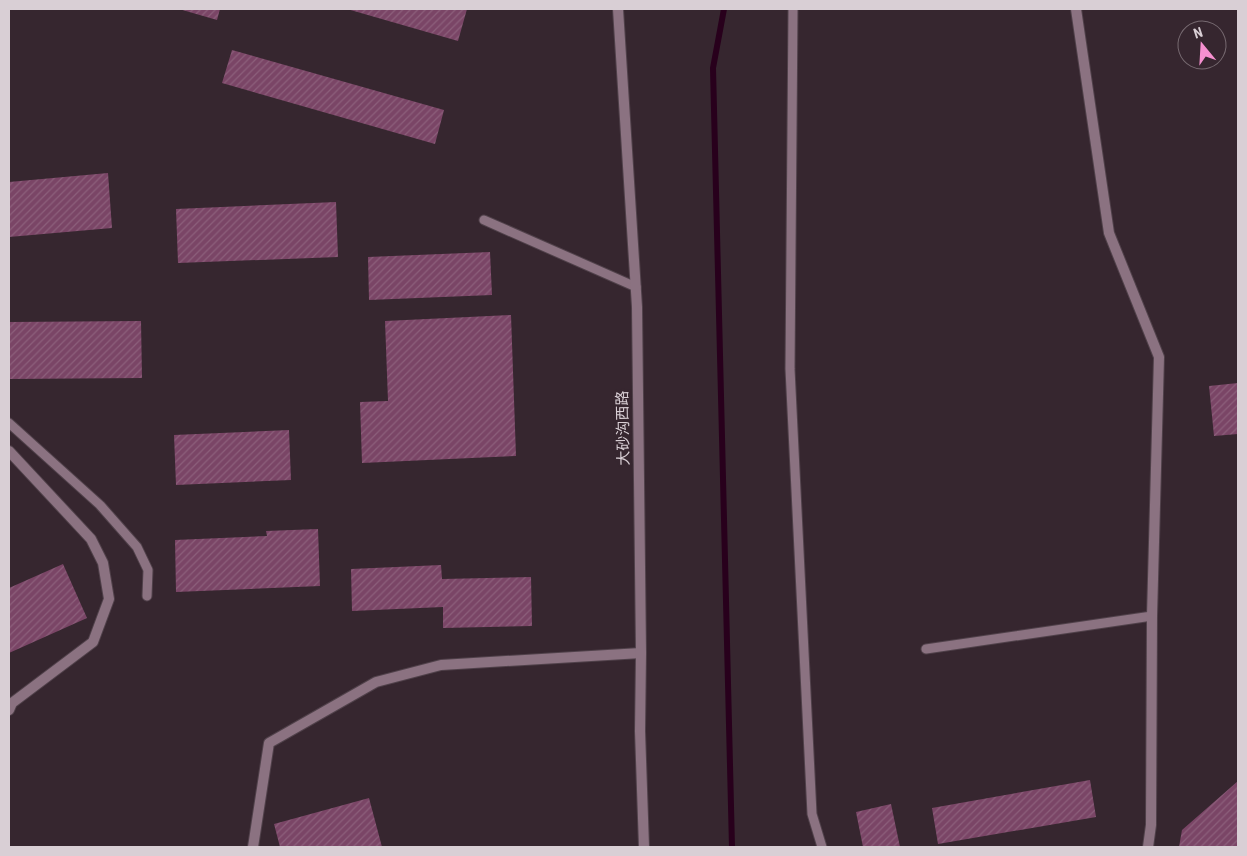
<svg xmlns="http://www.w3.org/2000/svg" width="1247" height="856" viewBox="0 0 1247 856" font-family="'Roboto Condensed','Noto Sans SC',sans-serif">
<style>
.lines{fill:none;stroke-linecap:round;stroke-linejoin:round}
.stream{stroke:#28001c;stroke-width:6}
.building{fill:url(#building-hatch)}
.service-casing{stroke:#50414a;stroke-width:11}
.minor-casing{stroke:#50414a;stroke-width:12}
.tertiary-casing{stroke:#50414a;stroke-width:12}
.service{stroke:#8b7281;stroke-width:9}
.minor{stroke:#8b7281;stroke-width:10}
.tertiary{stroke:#8b7281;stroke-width:10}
.labels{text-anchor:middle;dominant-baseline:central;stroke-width:5;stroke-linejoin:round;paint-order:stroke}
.street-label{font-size:15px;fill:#d9cfd5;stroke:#36262f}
</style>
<defs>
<pattern id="building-hatch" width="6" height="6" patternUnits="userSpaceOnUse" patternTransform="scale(1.25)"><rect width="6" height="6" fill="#7a4566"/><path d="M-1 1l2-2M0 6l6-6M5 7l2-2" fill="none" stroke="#8c5f7b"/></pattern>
</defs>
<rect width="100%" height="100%" fill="#36262f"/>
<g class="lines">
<path class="stream" d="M724 9 713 68 732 847"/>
</g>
<path class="building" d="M179 9H220L217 20Z
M347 9H467L458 41Z
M232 50 444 110 435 144 222 83Z
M108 173 112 228 9 237V182Z
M336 202 338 257 178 263 176 209Z
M490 252 492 295 369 300 368 257Z
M511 315 516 456 362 463 360 402 388 401 385 321Z
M141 321 142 378 9 379V322Z
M1238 383V434L1214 436 1209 386Z
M289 430 291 480 176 485 174 435Z
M318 529 320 586 176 592 175 540 267 536 266 531Z
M63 564 87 618 9 653V588Z
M441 565 442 579 531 577 532 626 443 628V607L352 611 351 569Z
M1090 780 1096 817 938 844 932 808Z
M1238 781V847H1179L1182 830Z
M369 798 382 847H280L274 824Z
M891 804 900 847H863L856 812Z"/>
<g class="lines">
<defs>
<path id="service" d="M793 9 790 369 812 814 822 847
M484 220 636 287
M9 423 100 505 137 547 148 570 147 596
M926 649 1152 616"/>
<path id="minor" d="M1076 9 1109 233 1159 357 1152 616 1151 825 1148 847
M9 451 91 539 103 563 109 599 93 642 12 703 9 710
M253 847 269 743 376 682 441 665 641 653"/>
<path id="tertiary" d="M618 9 637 307 641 653 640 731 644 847"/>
</defs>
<use href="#service" class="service-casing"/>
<use href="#minor" class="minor-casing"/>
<use href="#tertiary" class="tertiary-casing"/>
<use href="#service" class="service"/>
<use href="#minor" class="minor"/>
<use href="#tertiary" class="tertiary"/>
</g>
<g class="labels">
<g class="street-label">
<text transform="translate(623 428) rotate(-91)">大砂沟西路</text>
</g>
</g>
<rect width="1247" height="856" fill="none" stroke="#d9cfd5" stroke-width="20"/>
<g transform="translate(1202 45) rotate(342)"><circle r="24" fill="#36262f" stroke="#776a71"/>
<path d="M0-4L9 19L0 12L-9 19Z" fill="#f690d0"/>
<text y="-8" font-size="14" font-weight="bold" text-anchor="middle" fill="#d9cfd5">N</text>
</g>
</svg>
